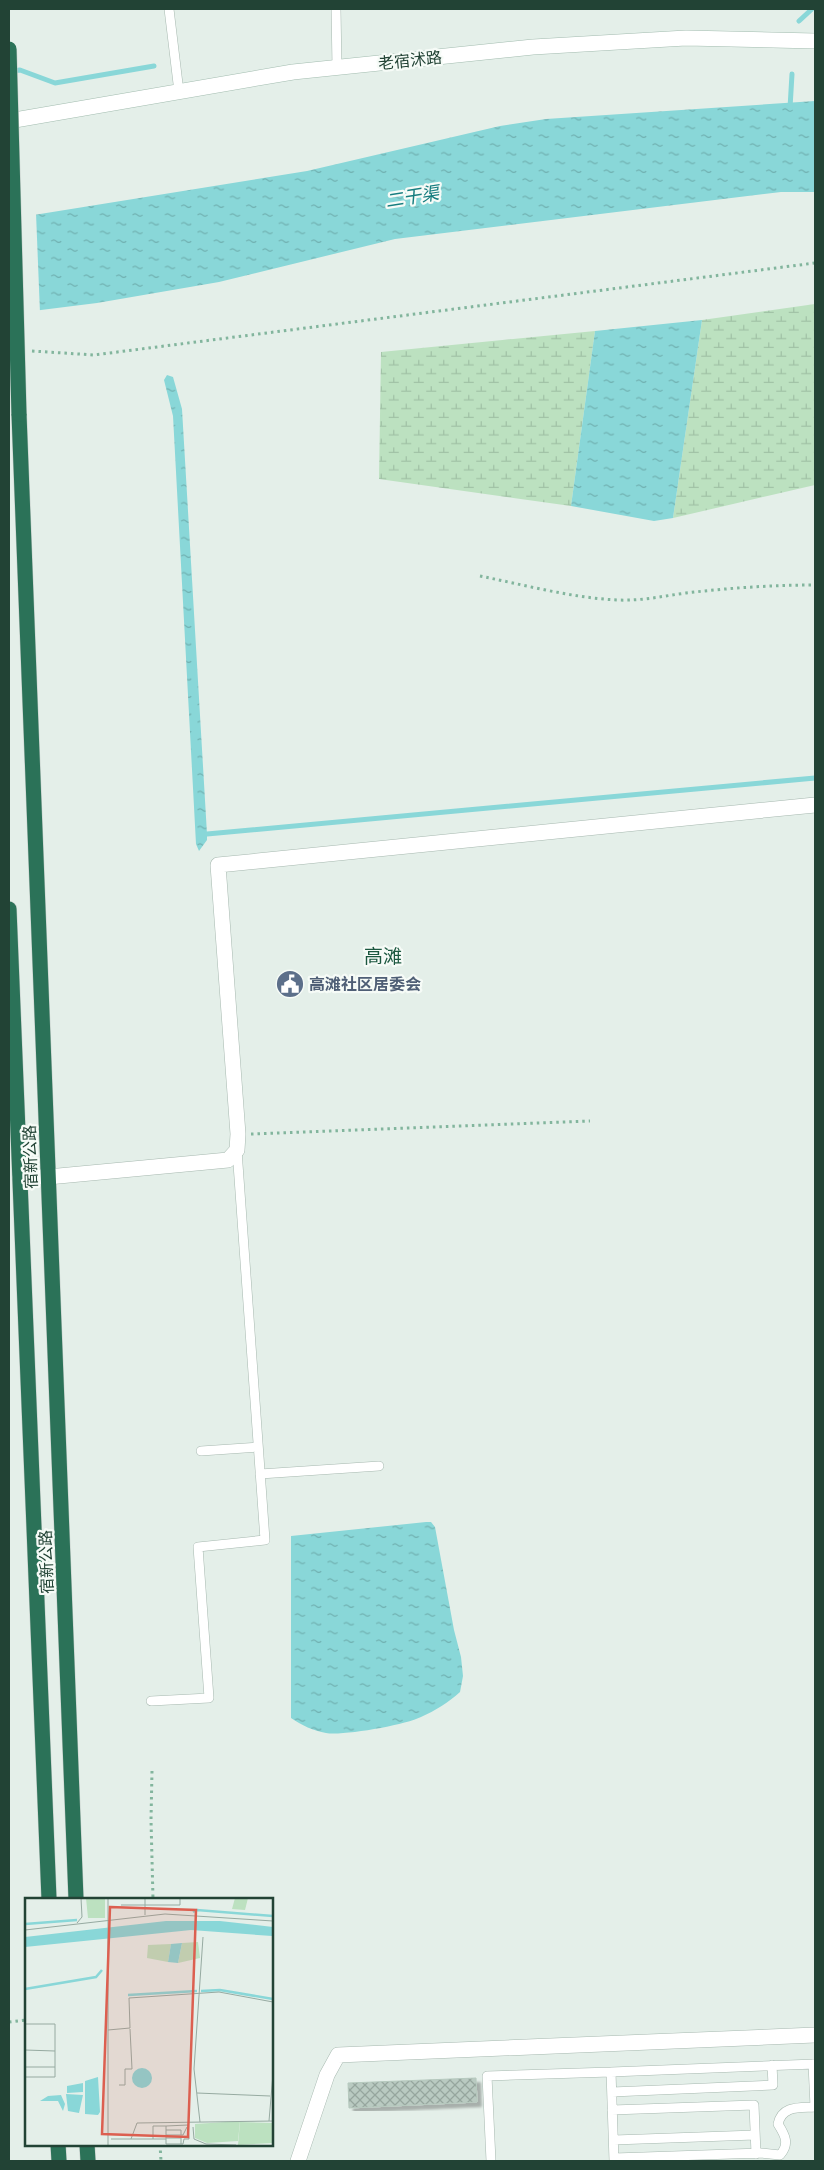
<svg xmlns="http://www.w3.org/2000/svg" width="824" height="2170" viewBox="0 0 824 2170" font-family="'Golos Text','Noto Sans SC',sans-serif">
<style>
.wetland{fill:url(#wetland-marsh)}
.water{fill:url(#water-ripples)}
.pier{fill:#e4efe9}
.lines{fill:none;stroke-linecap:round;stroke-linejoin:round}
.stream{stroke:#89d7d8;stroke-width:5}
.building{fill:url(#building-cross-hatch);stroke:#b6c9be;filter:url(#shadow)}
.lane-casing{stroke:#a6b8af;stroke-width:10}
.street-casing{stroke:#a6b8af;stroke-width:16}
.secondary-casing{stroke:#a2bcaf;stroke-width:16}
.highway-casing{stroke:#c1cac6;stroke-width:16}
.path{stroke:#82b59d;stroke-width:3;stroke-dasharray:2.5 4;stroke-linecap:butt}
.lane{stroke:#fff;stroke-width:9}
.street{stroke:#fff;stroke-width:15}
.secondary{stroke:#fff;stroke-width:15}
.highway{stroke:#2b7258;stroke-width:15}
.highway-bridge-casing{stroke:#c1cac6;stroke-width:16;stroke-linecap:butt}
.highway-bridge{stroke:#2b7258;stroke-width:15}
.labels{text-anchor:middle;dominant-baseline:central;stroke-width:4.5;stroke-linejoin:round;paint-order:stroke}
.street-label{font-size:16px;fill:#224335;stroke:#f6fbf7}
.service-label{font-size:16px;font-weight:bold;fill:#4e5e75;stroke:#f6fbf7;text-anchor:start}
.water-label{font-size:18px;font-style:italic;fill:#167d7f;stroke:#f6fbf7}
.quarter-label{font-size:19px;fill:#1b573f;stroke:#f6fbf7}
.inset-river{fill:none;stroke:#89d7d8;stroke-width:2.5}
.inset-road{fill:none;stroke:#96aaa1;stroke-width:1}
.view{fill:#dc5f50;fill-opacity:0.15;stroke:#dc5f50;stroke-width:2.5}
.inset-edge{fill:none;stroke:#224335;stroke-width:2.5}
</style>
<defs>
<pattern id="wetland-marsh" width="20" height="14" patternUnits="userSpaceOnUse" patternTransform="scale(1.25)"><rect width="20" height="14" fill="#bce1c0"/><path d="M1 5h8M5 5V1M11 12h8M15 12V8" fill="none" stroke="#a1c2a6"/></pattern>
<pattern id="water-ripples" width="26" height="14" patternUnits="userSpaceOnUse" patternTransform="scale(1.25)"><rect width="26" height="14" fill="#89d7d8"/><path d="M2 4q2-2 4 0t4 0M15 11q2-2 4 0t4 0" fill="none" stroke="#70b0b0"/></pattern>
<pattern id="building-cross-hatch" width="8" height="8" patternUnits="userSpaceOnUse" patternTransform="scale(1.25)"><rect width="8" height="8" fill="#b9cac1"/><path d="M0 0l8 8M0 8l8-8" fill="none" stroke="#96a69e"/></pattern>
<filter id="shadow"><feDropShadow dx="4.5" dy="4.5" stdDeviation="1" flood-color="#0004"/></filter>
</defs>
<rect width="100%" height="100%" fill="#e4efe9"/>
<path class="wetland" d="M815 304V485L673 518 702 320Z
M595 331 571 506 379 479 381 352Z"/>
<path class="water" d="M815 101V192H781L395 239 219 282 97 303 9 314V219L307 171 500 126 546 119Z
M702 320 673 518 654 521 571 506 595 331Z
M167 375 173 377 182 409 207 834V840L199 851 196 844 173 416 164 380Z
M426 1522H431L435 1527 454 1630 461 1657 463 1676 460 1692C449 1702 435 1711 421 1717 405 1725 343 1736 326 1733 314 1731 301 1725 291 1718V1536Z"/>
<path class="pier" d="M36 213 40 313 9 317V217Z"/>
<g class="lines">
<path class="stream" d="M799 21 812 9
M12 71 20 70 55 83 154 66
M790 108 792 74
M207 834 815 778"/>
</g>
<path class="building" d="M476 2078 477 2102 349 2108 348 2083Z"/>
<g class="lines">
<defs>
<path id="lane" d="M169 9 179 92
M336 9 337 67
M201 1451 258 1447
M260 1474 379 1466
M151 1701 209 1698 198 1547 265 1540 237 1150
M611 2072 815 2064
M612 2092 773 2085 772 2065
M612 2110 754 2105 756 2154
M614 2140 755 2135
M614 2158 761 2153 780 2155C790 2144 785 2135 778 2124 782 2105 800 2108 815 2107L813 2064
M491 2161 487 2076 611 2072 614 2161"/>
<path id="street" d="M20 1177H48L228 1160 237 1150 238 1134 218 865 815 805
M298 2161 327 2075 338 2055 815 2035"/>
<path id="secondary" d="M9 121 293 72 533 47 686 38 815 41"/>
<path id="highway" d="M19 414 76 1899
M9 909 49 1899
M58 2144 59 2161
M87 2144 88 2161"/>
</defs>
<use href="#lane" class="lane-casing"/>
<use href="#street" class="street-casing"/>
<use href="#secondary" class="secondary-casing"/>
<use href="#highway" class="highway-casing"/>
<path class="path" d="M32 351 94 355 815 263
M480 576C525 585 572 598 618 600 642 601 663 596 686 593 729 588 772 585 815 585
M251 1134 590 1121
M152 1771 151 1820 153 1899
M9 2022 26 2020
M160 2144 161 2161"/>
<use href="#lane" class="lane"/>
<use href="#street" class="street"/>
<use href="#secondary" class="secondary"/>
<use href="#highway" class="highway"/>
<defs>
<path id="highway-bridge" d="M9 49 19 414"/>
</defs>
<use href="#highway-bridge" class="highway-bridge-casing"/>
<use href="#highway-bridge" class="highway-bridge"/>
</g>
<defs>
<symbol id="civic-disc" viewBox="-11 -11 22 22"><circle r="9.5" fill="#5c6f8a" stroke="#f6fbf7"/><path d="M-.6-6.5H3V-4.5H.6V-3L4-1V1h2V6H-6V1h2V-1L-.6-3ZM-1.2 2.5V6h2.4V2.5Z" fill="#fff"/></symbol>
</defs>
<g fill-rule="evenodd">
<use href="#civic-disc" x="274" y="968" width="32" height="32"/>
</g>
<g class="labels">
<g class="street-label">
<text transform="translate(410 60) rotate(-6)">老宿沭路</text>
<text transform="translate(30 1157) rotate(-92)">宿新公路</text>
<text transform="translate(46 1562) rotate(-92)">宿新公路</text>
</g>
<g class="service-label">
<text x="309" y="984">高滩社区居委会</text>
</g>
<g class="water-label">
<text transform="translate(412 196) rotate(-9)">二干渠</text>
</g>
<g class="quarter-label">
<text x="383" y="955">高滩</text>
</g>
</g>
<g transform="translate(25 1898)">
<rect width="248" height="248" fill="#e4efe9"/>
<path d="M61 0H80V20H63ZM210 0H223L220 12 207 11ZM215 223 213 243 182 245 170 240V226Z" fill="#bce1c0"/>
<path d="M173 44 175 60 153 65 157 45ZM146 46 143 64 122 60 123 47Z" fill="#bce1c0"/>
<path d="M215 224 247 225V245L213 247Z" fill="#bce1c0"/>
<path d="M141 23H195L248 29 247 38 166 32 0 49V39ZM157 45 153 65 143 64 146 46ZM107 180a10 10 0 1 1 20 0a10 10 0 1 1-20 0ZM73 179 75 214 73 217 60 216V183ZM58 185V194L42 195V188ZM41 196 58 197 54 215 43 213ZM36 197 40 206 38 213 33 203H15L23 198Z" fill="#89d7d8"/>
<path class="inset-river" d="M168 14 172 12 248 18M0 26 52 22M0 91 71 79 77 72M176 93 195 92 248 101M103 97 172 93"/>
<path class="inset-road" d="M83 0V247M96 7H155V0M120 17V0M52 25 57 19 56 0M0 32 140 16 248 23M0 126H30V179H0M83 132 105 130 104 100 194 94 248 104M0 152 30 153M0 169H30M94 187H100V171H107L105 131M172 195 245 198M244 223 248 176M175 224 169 171 178 39M168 229 169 241 181 246 211 247M141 232H156V237M141 237H158L162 229M141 240H156V246M86 241H106L112 225 248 223M106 241H141M128 241V228H141V246H158L159 241H164L163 227 141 228"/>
<path class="view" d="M85 9 171 12 163 239 77 236Z"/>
<rect width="248" height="248" class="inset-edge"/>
</g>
<rect width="824" height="2170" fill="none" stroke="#224335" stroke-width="20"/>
</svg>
